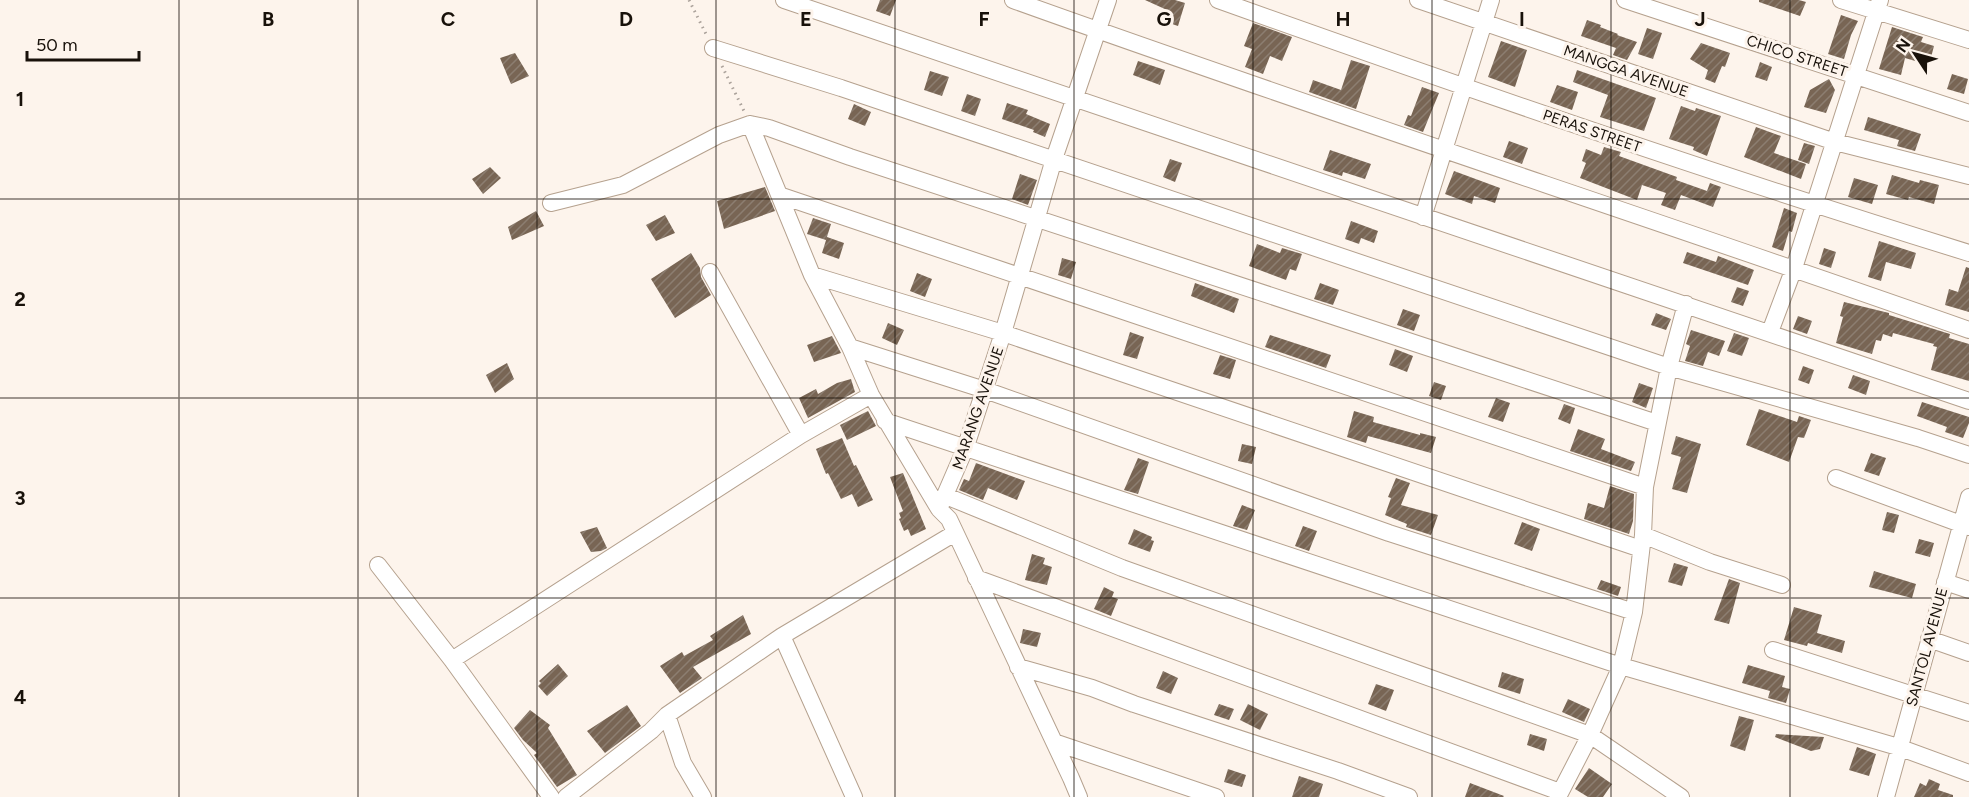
<svg xmlns="http://www.w3.org/2000/svg" width="1969" height="797" viewBox="0 0 1969 797" font-family="Figtree,sans-serif">
<style>
.building{fill:url(#building-hatch)}
.lines{fill:none;stroke-linecap:round;stroke-linejoin:round}
.minor-casing{stroke:#b5a18e;stroke-width:18}
.path{stroke:#aba29b;stroke-width:3;stroke-dasharray:1.5 4.5;stroke-linecap:butt}
.minor{stroke:#fff;stroke-width:16}
.grid{fill:none;stroke:#18110a;stroke-width:1.5;stroke-opacity:0.55}
.labels{text-anchor:middle;dominant-baseline:central;stroke-width:6;stroke-linejoin:round;paint-order:stroke}
.street-label{font-size:15px;fill:#18110a;stroke:#fdf4ec}
.grid-label{font-size:20px;text-anchor:middle;font-weight:bold;fill:#18110a;stroke:#fdf4ec;stroke-width:6;stroke-linejoin:round;paint-order:stroke}
</style>
<defs>
<pattern id="building-hatch" width="6" height="6" patternUnits="userSpaceOnUse" patternTransform="scale(1.5)"><rect width="6" height="6" fill="#786554"/><path d="M-1 1l2-2M0 6l6-6M5 7l2-2" fill="none" stroke="#8c7e71"/></pattern>
</defs>
<rect width="100%" height="100%" fill="#fdf4ec"/>
<path class="building" d="M880 0H896L890 16 876 11Z
M1145 0H1175L1185 3 1178 26 1163 21 1167 10Z
M1759 0H1799L1806 2 1800 16 1759 2Z
M1841 15 1858 21 1851 35 1844 59 1828 54Z
M1587 20 1601 25 1600 27 1618 34 1617 35 1637 42 1627 60 1613 55 1616 48 1581 36Z
M1253 23 1292 37 1282 61 1270 56 1263 74 1245 67 1252 49 1244 46Z
M1892 27 1923 37 1921 42 1934 46 1929 65 1905 58 1901 75 1879 69Z
M1647 28 1662 33 1653 59 1638 54Z
M1501 41 1527 50 1515 87 1488 77Z
M1701 43 1730 53 1725 67 1722 66 1715 83 1705 79 1708 70 1690 59Z
M515 53 529 76 511 84 500 58Z
M1351 60 1370 66 1356 109 1309 92 1313 80 1341 90Z
M1138 61 1165 70 1160 85 1133 75Z
M1760 62 1772 67 1767 81 1755 77Z
M1577 70 1656 98 1644 131 1600 117 1608 95 1573 82Z
M930 71 949 77 942 96 924 90Z
M1952 74 1968 79 1964 94 1947 89Z
M1829 79 1835 90 1826 113 1804 107 1810 90Z
M1557 85 1578 92 1572 110 1550 102Z
M1422 87 1439 93 1423 132 1404 125 1408 115 1411 116Z
M967 94 981 99 975 116 961 111Z
M1007 103 1028 110 1026 114 1050 124 1045 137 1033 132 1034 130 1002 119Z
M854 104 871 112 865 126 848 119Z
M1681 106 1695 111 1696 108 1721 116 1707 156 1693 150 1694 147 1669 139Z
M1868 117 1921 134 1915 151 1897 146 1899 140 1864 130Z
M1756 127 1781 136 1774 153 1806 164 1801 179 1744 157Z
M1509 141 1528 148 1522 164 1503 157Z
M1804 143 1815 146 1809 164 1798 160Z
M1604 147 1621 152 1619 156 1677 177 1676 180 1707 191 1710 183 1721 187 1713 207 1681 195 1675 210 1661 205 1666 193 1642 185 1637 200 1580 178 1586 163 1582 161 1586 149 1601 155Z
M1330 150 1371 164 1365 179 1343 172 1342 176 1323 170Z
M1170 159 1182 163 1175 182 1163 177Z
M490 167 501 178 483 194 472 179Z
M1454 171 1500 188 1495 203 1474 196 1472 204 1445 194Z
M1020 174 1037 180 1028 205 1012 199Z
M1892 175 1919 183 1920 180 1939 185 1934 204 1909 197 1908 200 1886 194Z
M1854 178 1878 185 1872 204 1848 197Z
M765 187 775 211 724 229 717 201Z
M1784 208 1797 213 1792 232 1789 231 1783 251 1772 247Z
M536 211 544 226 512 240 508 227Z
M665 215 675 233 656 241 646 225Z
M813 218 831 224 826 240 807 234Z
M1351 221 1378 231 1374 243 1361 238 1359 244 1345 239Z
M827 237 844 243 839 259 822 253Z
M1879 241 1916 253 1911 269 1886 262 1881 281 1868 277Z
M1257 244 1280 253 1282 248 1302 254 1296 271 1290 269 1286 280 1249 266Z
M1824 248 1836 252 1831 268 1819 264Z
M1687 252 1716 262 1718 256 1754 270 1748 285 1683 263Z
M691 253 700 268 701 277 711 295 675 318 651 279Z
M1062 258 1076 262 1071 279 1058 275Z
M1966 267 1969 268V312L1945 305 1949 289 1958 292Z
M917 273 932 279 925 297 910 291Z
M1195 283 1239 299 1234 313 1191 296Z
M1320 283 1339 290 1333 305 1314 299Z
M1737 287 1749 291 1743 306 1731 302Z
M1844 302 1889 313V315L1950 334 1949 338 1969 344V381L1931 370 1937 347 1933 346 1934 344 1893 333 1892 337 1883 334 1881 341 1876 340 1872 354 1836 343 1843 317 1840 316Z
M1403 309 1420 315 1414 331 1397 325Z
M1656 313 1671 319 1666 330 1651 325Z
M1798 316 1812 321 1807 334 1793 329Z
M888 323 904 330 897 345 882 338Z
M1691 330 1725 341 1719 356 1708 352 1703 366 1685 361 1690 346 1686 344Z
M1130 332 1144 337 1137 359 1123 355Z
M1734 333 1749 338 1742 356 1727 351Z
M1270 335 1331 355 1326 368 1265 347Z
M832 336 841 353 814 362 807 345Z
M1395 349 1413 356 1407 372 1389 365Z
M1220 355 1236 360 1230 379 1213 374Z
M507 363 514 379 495 393 486 375Z
M1803 366 1814 370 1809 384 1798 380Z
M1853 375 1870 381 1866 395 1848 388Z
M851 379 855 392 808 418 799 398 816 389 818 394 837 383Z
M1434 382 1446 386 1441 400 1429 396Z
M1639 383 1653 388 1646 408 1632 402Z
M1496 398 1510 403 1503 422 1488 417Z
M1922 402 1969 417V423L1963 438 1945 432 1947 427 1917 416Z
M1564 404 1575 408 1570 424 1558 419Z
M1759 409 1797 422 1799 416 1811 420 1804 438 1798 437 1789 462 1746 445Z
M868 411 876 426 847 440 840 425Z
M1354 411 1374 417 1373 422 1420 435V433L1436 437 1431 453 1368 436 1366 443 1347 437Z
M1578 429 1605 439 1601 449 1635 462 1631 471 1570 451Z
M1676 436 1701 444 1687 493 1672 489 1681 457 1671 454Z
M842 438 854 466 856 465 873 500 858 507 852 494 841 499 828 473 826 474 816 449Z
M1242 444 1256 447 1252 464 1238 461Z
M1871 453 1886 458 1879 476 1864 471Z
M1138 458 1149 462 1138 494 1124 490Z
M976 463 1025 481 1017 500 988 488 983 500 959 490 964 479 969 481Z
M903 473 926 529 911 536 908 529 904 531 899 519 901 518 899 513 903 511 890 477Z
M1396 478 1410 483 1401 505 1438 515 1431 535 1406 527 1407 524 1385 515 1391 498 1388 497Z
M1610 486 1634 494 1633 521 1629 534 1584 519 1588 503 1604 508Z
M1242 505 1255 510 1247 530 1233 526Z
M1887 512 1899 515 1894 533 1882 530Z
M1522 522 1540 529 1532 551 1514 544Z
M1303 526 1317 531 1309 551 1295 546Z
M597 527 607 548 601 551 591 552 580 532Z
M1134 529 1152 537 1151 540 1154 541 1150 552 1128 544Z
M1919 539 1934 543 1930 557 1915 553Z
M1032 554 1045 558 1043 564 1052 567 1047 585 1025 580Z
M1674 563 1688 567 1682 586 1668 582Z
M1874 571 1916 584 1912 598 1869 587Z
M1729 579 1740 583 1729 624 1714 620Z
M1601 580 1621 587 1618 596 1597 589Z
M1104 587 1114 592 1112 597 1118 599 1111 616 1094 609Z
M1794 607 1822 615 1817 633 1845 641 1842 653 1808 643 1807 646 1784 640Z
M743 615 751 634 693 667 702 678 680 693 660 666 682 652 684 656 713 640 710 636Z
M1023 629 1041 633 1037 647 1020 643Z
M558 664 568 676 547 696 538 686 541 683 539 681Z
M1748 665 1785 676 1782 687 1790 689 1786 703 1768 698 1770 691 1742 683Z
M1163 671 1178 678 1171 694 1156 688Z
M1502 672 1524 679 1520 694 1498 687Z
M1376 684 1394 690 1386 711 1368 704Z
M1568 699 1590 709 1584 722 1562 712Z
M1219 704 1234 709 1229 720 1214 715Z
M1248 704 1268 714 1260 730 1240 720Z
M627 705 641 726 605 753 587 731Z
M530 710 550 725 548 728 577 775 557 787 534 755 537 753 523 740 514 728Z
M1739 716 1754 720 1745 751 1730 746Z
M1530 734 1547 739 1544 751 1527 745Z
M1776 734 1824 737 1820 749 1811 751 1775 737Z
M1857 747 1876 754 1869 776 1849 770Z
M1589 768 1612 784 1603 797H1588L1575 789Z
M1228 769 1246 775 1242 787 1224 782Z
M1299 776 1323 784 1319 797H1292Z
M1929 779 1940 784 1938 790 1953 795V797H1914L1920 783 1926 786Z
M1470 783 1504 796 1503 797H1465Z"/>
<g class="lines">
<defs>
<path id="minor" d="M784 0 1969 401
M1013 0C1330 114 1651 218 1969 330
M1218 0C1467 89 1717 175 1969 253
M1418 0 1835 142 1969 176
M1625 0 1969 113
M1841 0 1969 40
M713 48 841 88 1669 367 1918 438 1969 455
M750 124 812 275 850 347 871 395 939 509
M782 196 1645 487
M551 203 623 185 719 135 750 124 769 128 850 157 1657 423
M1423 217 1491 0
M710 272 801 435 871 395
M812 275 1003 333 1641 549
M1770 332 1794 268 1880 0
M850 347 985 390 1389 533 1634 612
M885 421 1621 666 1898 747 1969 773
M1836 478 1969 527
M946 496 1122 568 1590 735 1681 797
M1643 535 1710 562 1782 585
M378 565 452 660 551 797
M976 578 1560 792
M1945 582 1969 590
M782 636 854 797
M1929 639 1969 653
M1773 650 1969 713
M452 660 801 435
M1018 667 1092 688 1134 704 1338 771 1409 797
M667 715 683 763 703 797
M1054 742 1216 797
M566 797 651 731 667 715 782 636 955 533
M1079 797 1071 778 949 519 939 509 965 449 1003 333 1054 159 1108 0
M1558 797 1590 735 1621 666 1634 612 1643 535 1645 487 1669 367 1686 304
M1886 797 1969 497"/>
</defs>
<use href="#minor" class="minor-casing"/>
<path class="path" d="M689 0 707 36
M722 66 744 111"/>
<use href="#minor" class="minor"/>
</g>
<path class="grid" d="M179 0V797M358 0V797M537 0V797M716 0V797M895 0V797M1074 0V797M1253 0V797M1432 0V797M1611 0V797M1790 0V797M0 199H1969M0 398H1969M0 598H1969"/>
<g class="labels">
<g class="street-label">
<text transform="translate(1797 56) rotate(18)">CHICO STREET</text>
<text transform="translate(1626 71) rotate(19)">MANGGA AVENUE</text>
<text transform="translate(1592 131) rotate(19)">PERAS STREET</text>
<text transform="translate(978 408) rotate(-71)">MARANG AVENUE</text>
<text transform="translate(1927 647) rotate(-75)">SANTOL AVENUE</text>
</g>
</g>
<g class="grid-label">
<text x="268" y="26">B</text>
<text x="448" y="26">C</text>
<text x="626" y="26">D</text>
<text x="806" y="26">E</text>
<text x="984" y="26">F</text>
<text x="1164" y="26">G</text>
<text x="1343" y="26">H</text>
<text x="1522" y="26">I</text>
<text x="1700" y="26">J</text>
<text x="20" y="106">1</text>
<text x="20" y="306">2</text>
<text x="20" y="505">3</text>
<text x="20" y="704">4</text>
</g>
<g transform="translate(1915 54) rotate(306)" stroke="#fdf4ec" stroke-width="4.5" paint-order="stroke">
<path d="M0-4.5L10 22L0 15L-10 22Z" fill="#18110a"/>
<text y="-9" font-size="16" font-weight="bold" text-anchor="middle" fill="#18110a">N</text>
</g>
<path d="M27 51v9h112v-9" fill="none" stroke="#18110a" stroke-width="3"/>
<text x="36" y="51" font-size="18" fill="#18110a" stroke="#fdf4ec" stroke-width="4.5" paint-order="stroke">50 m</text>
</svg>
